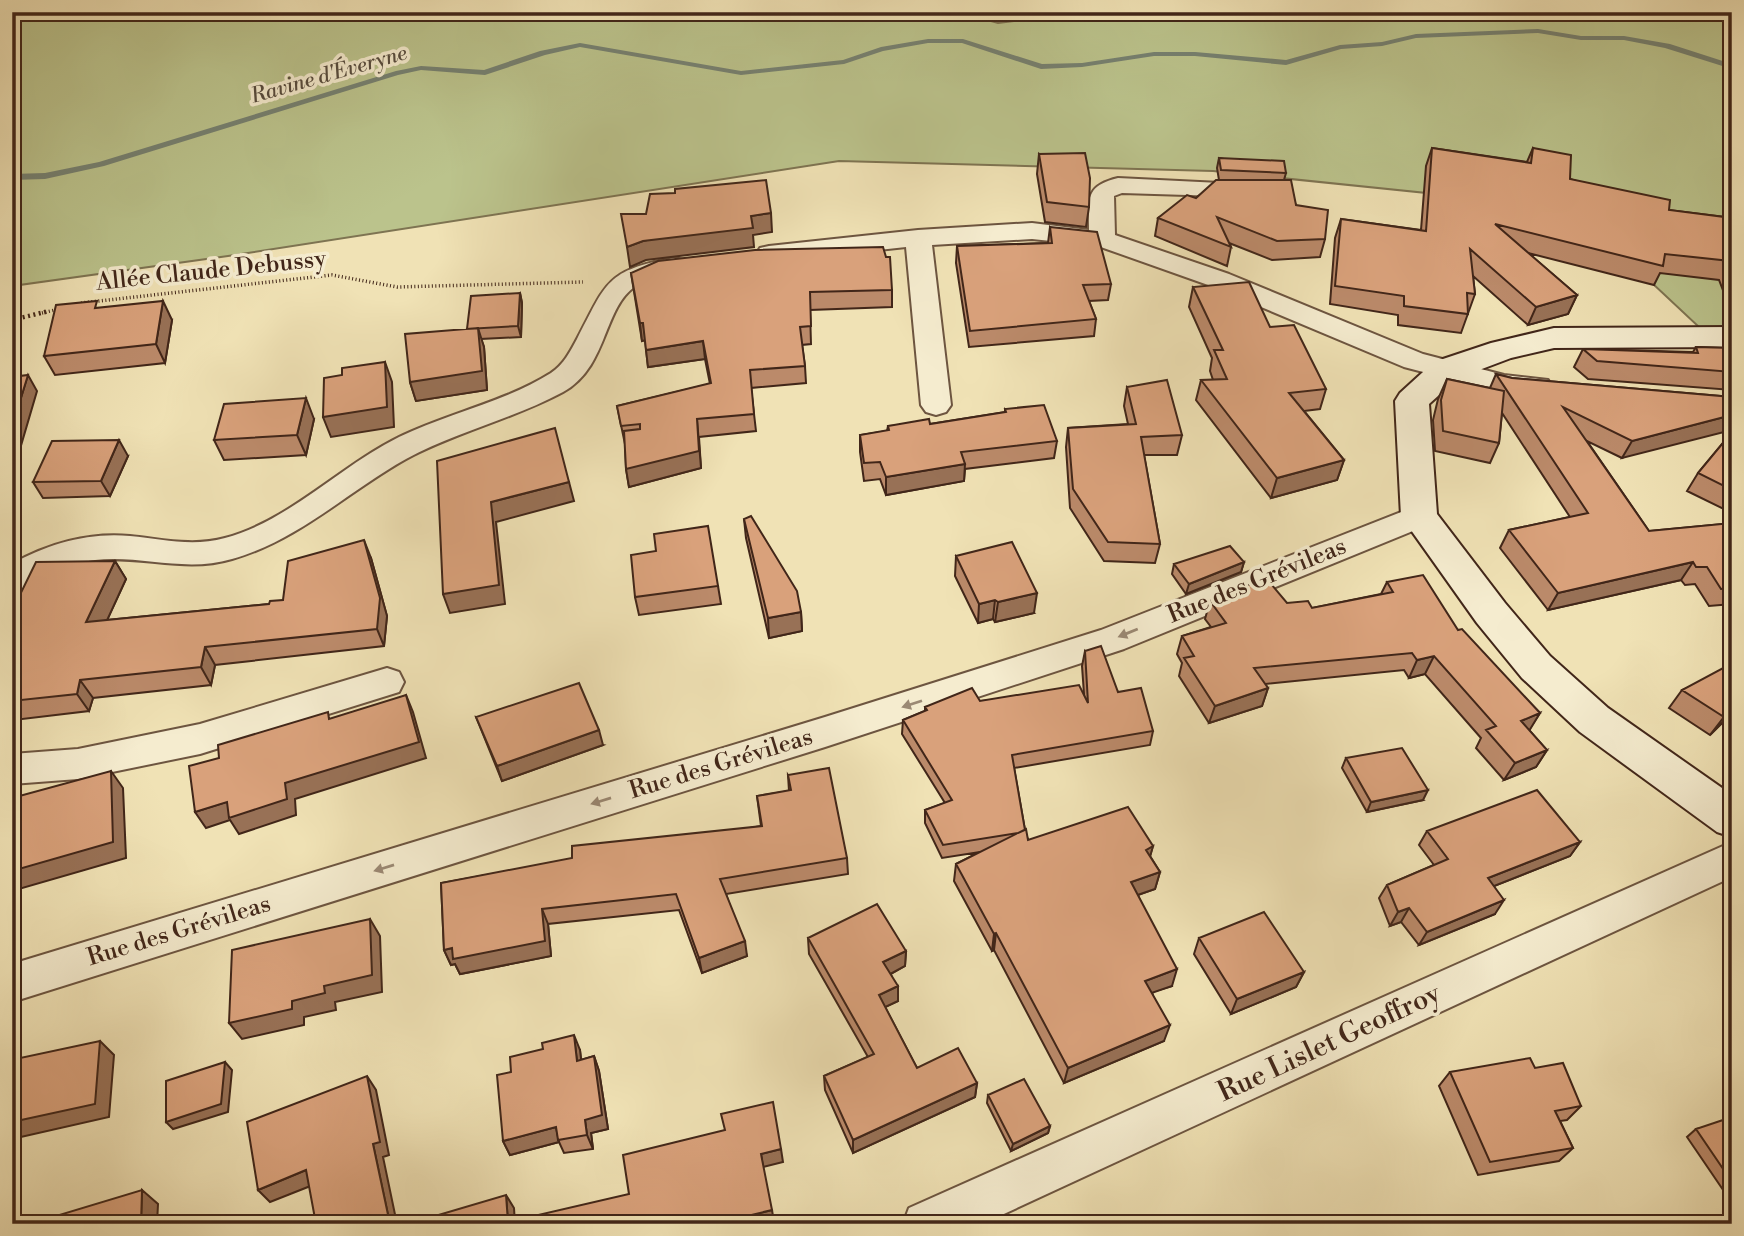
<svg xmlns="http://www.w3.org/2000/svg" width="1744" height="1236" viewBox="0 0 1744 1236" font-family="'Libre Bodoni',serif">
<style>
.green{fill:#bbc38c;stroke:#7e7452;stroke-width:2}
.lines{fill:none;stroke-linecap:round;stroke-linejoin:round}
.stream{fill:#768171;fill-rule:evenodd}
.street-casing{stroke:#6d5540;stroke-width:4}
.secondary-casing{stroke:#412619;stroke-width:4}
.path-far1{stroke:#412619;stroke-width:3.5;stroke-dasharray:1 2.5;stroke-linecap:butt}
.path{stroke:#412619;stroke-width:4.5;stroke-dasharray:2 3.5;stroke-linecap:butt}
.street{fill:#f5eccf;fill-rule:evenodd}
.secondary{fill:#f5eccf;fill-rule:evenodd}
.wall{fill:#bb8a6a;stroke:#412619;stroke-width:2}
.shaded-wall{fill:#987156;stroke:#412619;stroke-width:2}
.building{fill:#d9a17b;stroke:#412619;stroke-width:2}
.oneway{fill:#9b8974}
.labels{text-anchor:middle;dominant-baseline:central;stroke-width:7;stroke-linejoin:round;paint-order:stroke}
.far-water-label{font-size:21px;font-style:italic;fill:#574c3e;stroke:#f5eccf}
.street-label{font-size:24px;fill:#412619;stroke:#f5eccf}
.near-street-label{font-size:28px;fill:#412619;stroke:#f5eccf}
</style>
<rect width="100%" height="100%" fill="#f0e2b5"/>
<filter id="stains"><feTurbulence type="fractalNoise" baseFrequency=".00286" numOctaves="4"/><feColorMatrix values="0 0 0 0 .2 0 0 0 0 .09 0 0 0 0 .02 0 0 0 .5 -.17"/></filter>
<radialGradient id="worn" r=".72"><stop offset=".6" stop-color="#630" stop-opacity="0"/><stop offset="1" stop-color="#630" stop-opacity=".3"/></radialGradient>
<path class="green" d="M12 12H959L998 23 1086 12H1732V358L1572 208 1213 171 839 161 228 256 12 286Z"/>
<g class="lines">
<path class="stream" d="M1538 29 1581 36H1624L1670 44 1732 64V69L1665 48 1624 40H1581L1538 33 1416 38 1382 46 1341 49 1286 65 1195 56H1154L1082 67 1041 69 962 43H928L883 51 844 64 741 75 580 47 545 55 485 75 421 70 398 75 104 166 45 179 12 180V174L45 173 99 162 396 71 421 66 484 70 540 51 580 43 741 71 843 60 881 47 928 39H963L1042 64 1082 63 1154 52H1195L1286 60 1340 45 1382 42 1416 34Z"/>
<defs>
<path id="street" d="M1118 178 1261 185 1264 190 1261 195 1252 197 1122 193 1114 196 1115 235 1229 274 1423 354 1504 375 1548 380 1552 387 1548 394 1538 396 1504 393 1404 367 1211 286 1098 246 1032 239 932 245 951 405 946 412 936 415 926 412 921 405 906 247 769 262 760 260 756 254 760 248 769 246 918 230 1032 223 1089 230C1089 200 1084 186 1118 178Z
M674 258 683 260 687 266 683 272C666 276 648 277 633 288 603 311 607 368 563 392 513 419 456 432 406 459 347 492 299 540 232 559 185 573 142 555 95 560 77 562 60 567 45 575 33 582 25 589 12 593V564C47 544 89 532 130 536 162 539 192 547 225 538 289 521 340 466 399 437 448 413 505 402 551 373 564 364 570 352 577 339 607 282 606 270 674 258Z
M1419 505 1430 508 1435 516 1430 524 1124 649 825 747 12 1002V964L825 717 1101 630Z
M387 668 399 672 404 682 399 692 200 754 78 779 12 784V754L78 749 200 724Z
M1732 842V877L993 1219 981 1224H903L909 1208Z"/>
<path id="secondary" d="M1732 327V347L1554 348 1511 358 1458 378 1429 404 1437 514 1505 603 1550 656 1608 708 1732 795V837L1717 832 1580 732 1522 678 1477 623 1401 516 1395 401 1400 393 1434 362 1491 343 1554 328Z"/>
</defs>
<use href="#street" class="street-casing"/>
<use href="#secondary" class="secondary-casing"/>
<path class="path-far1" d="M81 303 332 275 397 287 583 282
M42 313 59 309"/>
<path class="path" d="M12 320 49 311"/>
<use href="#street" class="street"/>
<use href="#secondary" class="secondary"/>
</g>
<path class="wall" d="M1432 148 1527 162 1533 148 1570 179 1669 210 1732 218V299L1726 298 1719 280 1660 273 1654 285 1528 253 1577 295 1568 314 1528 325 1473 276 1475 294 1461 333 1398 325V315L1330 304 1335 238 1341 219 1421 230 1426 166Z
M1039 154 1089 207 1086 227 1045 222 1037 174Z
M1219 158 1286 173 1284 180 1296 205 1325 239 1320 257 1272 260 1229 243 1231 247 1227 266 1155 236 1158 218 1196 198 1219 180 1217 168Z
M1050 227 1111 284 1108 300 1089 301 1096 319 1094 336 969 347 956 263 957 246 1048 243Z
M631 273 892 290V307L810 310 811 344 802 345 805 366 806 383 751 388 756 431 699 437 701 468 629 487 626 469 625 444 617 406 710 384 705 359 648 367 645 340 642 341Z
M1193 287 1270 327 1326 389 1320 409 1304 411 1344 460 1337 480 1271 498 1196 400 1201 380H1213L1210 371 1212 358 1189 307Z
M520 293 522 303 521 337 481 339 484 347 487 390 416 401 410 382 467 329Z
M172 320 165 363 55 375 44 356Z
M1696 347 1732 348V390L1588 379 1574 367 1583 349 1693 352Z
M1496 374 1512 378 1732 397 1622 458 1587 441 1649 531 1732 523V604L1709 606 1695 584 1685 585 1681 580 1548 610 1500 548 1509 530 1570 517 1502 413 1499 443 1490 463 1435 451 1433 420 1438 399 1447 379 1490 388Z
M1127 387 1182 435 1177 455H1144L1160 544 1155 563 1104 561 1070 508 1066 447 1068 428 1128 424 1124 406Z
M1005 409 1057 441 1054 458 965 469 964 481 886 495 880 479 864 481 860 452V435L887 431 888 426 930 424 1005 412Z
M314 419 306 455 224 460 214 440Z
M1732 432V513L1687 491 1698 473Z
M128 456 110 496 43 498 33 482Z
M744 519 801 612 802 631 769 638 746 538Z
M656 551 718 586 721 604 639 615 635 597Z
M956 556 1034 613 995 622 993 619 978 623 955 576Z
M371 558 387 616 384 646 215 665 211 685 93 698 89 711 14 720 12 717V611L115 561 126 579 107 620 269 604 283 600Z
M1244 562 1241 572 1186 594 1172 574 1174 564Z
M1387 582 1458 630 1540 713 1529 730 1547 750 1536 767 1504 780 1476 748 1481 738 1425 674 1409 678 1404 670 1265 684 1268 688 1262 706 1209 723 1179 676 1182 663 1177 654 1182 636 1211 627 1205 619 1210 601 1287 603 1312 608 1381 594Z
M1085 651 1118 692 1153 731 1150 745 1014 768 1025 830 1028 840 1153 846 1150 856 1160 872 1155 889 1138 895 1172 986 1152 992 1164 1041 1064 1083 994 950 992 951 954 881 956 864 980 852 942 858 925 823V810L945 803 902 734 903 720 925 711V707L980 701 1084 694 1082 666Z
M1732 669V726L1724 721 1710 735 1669 708 1682 690Z
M476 717 603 745 502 781Z
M1346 758 1423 800 1367 812 1342 768Z
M788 775 847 858 848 874 726 894 747 956 702 973 679 910 548 924 551 956 460 974 455 964 451 965 444 950 441 883 761 826 757 796 789 791Z
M1427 831 1580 842 1570 856 1494 886 1495 914 1419 945 1401 922 1390 926 1379 898 1387 885 1434 865 1419 845Z
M808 938 906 951 905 966 891 974 898 1001 885 1007 917 1068 977 1083 975 1097 853 1153 825 1090 824 1076 868 1057 809 954Z
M1199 938 1304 972 1296 987 1231 1014 1194 954Z
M580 1050 581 1060 594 1056 599 1071 608 1129 591 1133 593 1149 564 1153 559 1142 510 1155 503 1141 511 1072Z
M1535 1068 1581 1106 1567 1120 1560 1121 1573 1148 1559 1161 1478 1175 1439 1086 1450 1072Z
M988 1095 1050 1126 1048 1133 1011 1151 987 1103Z
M1732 1122V1203L1687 1137 1696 1129Z"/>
<path class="shaded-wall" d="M771 213 772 232 753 235 754 247 646 260 630 267 627 247 643 241 751 216Z
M520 293 522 303 521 337 518 326Z
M1577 295 1568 314 1528 325 1536 307Z
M163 301 172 320 165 363 156 344Z
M640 323H643L646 340 642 341Z
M478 328 484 347 487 390 416 401 410 382Z
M703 341 705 359 648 367 646 350Z
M385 362 392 382 394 427 331 437 323 417Z
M28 375 37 391 15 466 12 461V427Z
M306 398 314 419 306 455 297 435Z
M1732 415V430L1622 458 1632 441Z
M697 419 701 468 629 487 626 469Z
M119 440 128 456 110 496 101 481Z
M1344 460 1337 480 1271 498 1277 478Z
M965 464 964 481 886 495V477Z
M569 482 574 501 496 522 505 604 450 613 443 594 491 502Z
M364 540 371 558 387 616 384 646 377 629Z
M115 561 126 579 98 640 86 622Z
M1244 562 1241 572 1186 594 1189 584Z
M1693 562 1681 580 1548 610 1558 593Z
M1037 593 1034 613 995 622 998 602Z
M995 600 993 619 978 623 979 604Z
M801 612 802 631 769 638 768 618Z
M205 647 215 665 211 685 201 667Z
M1434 656 1425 674 1409 678 1417 660Z
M80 680 93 698 89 711 77 694Z
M1268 688 1262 706 1209 723 1215 706Z
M406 695 413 712 426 758 295 799 296 815 239 834 230 820 206 828 195 812 285 783Z
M1732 709 1724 721 1710 735 1724 717Z
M1540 713 1529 731 1521 721Z
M599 730 603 745 502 781 497 766Z
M1547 750 1536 767 1504 780 1515 763Z
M111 771 123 788 126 858 12 891V871Z
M1428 790 1423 800 1367 812 1371 802Z
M1580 842 1570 856 1479 892 1488 878Z
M1153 846 1148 864 1146 850Z
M1160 872 1155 889 1126 899 1131 882Z
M1504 900 1495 914 1419 945 1427 932Z
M1409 908 1401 922 1390 926 1398 912Z
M542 909 548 924 551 956 460 974 455 964 451 965 444 950 452 948Z
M370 919 380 936 382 992 335 1002 336 1010 304 1017V1025L242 1039 229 1023 292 1001 324 986Z
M996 933 994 950 992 951 994 934Z
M745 941 747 956 702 973 699 958Z
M906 951 905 966 883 978V962Z
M1177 969 1172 986 1140 997 1145 981Z
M1304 972 1296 987 1231 1014 1237 999Z
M898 986V1001L879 1010V995Z
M1170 1025 1164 1041 1064 1083 1068 1068Z
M574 1035 580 1050 583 1076 577 1061Z
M100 1041 114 1055 109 1117 12 1139V1122Z
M594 1056 599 1071 608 1129 591 1133 593 1149 587 1135 585 1120Z
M225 1062 232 1070 228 1112 173 1129 166 1122Z
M367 1076 376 1090 389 1155 383 1157 397 1224H390L373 1144Z
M977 1083 975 1097 853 1153V1140Z
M1050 1126 1048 1133 1011 1151 1013 1144Z
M556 1127 559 1142 510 1155 503 1141Z
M781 1149 783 1162 763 1167 761 1154Z
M306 1170 318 1183 270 1202 258 1190Z
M142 1190 158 1204 157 1224H141Z
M506 1195 514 1208 515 1224 508 1222Z
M772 1210 774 1222 768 1224H727L726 1221Z"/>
<path class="building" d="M1432 148 1531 163 1533 148 1571 155 1570 179 1670 200 1669 210 1732 218V267L1730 261 1665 254 1663 266 1495 224 1577 295 1536 307 1470 249 1475 294 1467 293 1468 314 1404 306V296L1335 286 1341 219 1426 231Z
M1085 153 1090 178 1089 207 1047 202 1039 154Z
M1219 158 1284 161 1286 173 1221 170Z
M766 180 771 213 751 216 753 228 643 241 627 247 621 214H646L650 194 675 193V189Z
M1216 180H1291L1296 205 1328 210 1325 239 1277 241 1217 217 1231 247 1158 218 1187 195 1196 198Z
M1050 227 1097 232 1111 284 1083 285 1096 319 970 331 957 246 1052 243Z
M883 247 886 257H890L892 290 810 292 811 326 800 327 805 366 750 370 754 414 697 419 699 451 626 469 624 431 640 429V424L621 426 617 406 711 383 703 341 646 350 643 323H640L631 273 658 261 755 250Z
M1249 282 1270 327 1294 325 1326 389 1289 393 1344 460 1277 478 1201 380 1227 379 1214 350H1223L1193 287Z
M520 293 518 326 467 329 471 296Z
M97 301 95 308 163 301 156 344 44 356 56 305Z
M478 328 482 371 410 382 405 334Z
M1696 347 1732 348V372L1597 361 1583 349 1698 353Z
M385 362 387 407 323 417 324 378 342 375V368Z
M1496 374 1512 378 1732 397V415L1632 441 1563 407 1649 531 1732 523V588L1721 589 1707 567H1696L1693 562 1558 593 1509 530 1588 513Z
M28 375 12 427V377Z
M1447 379 1504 391 1499 443 1443 431 1441 400Z
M1167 380 1182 435 1141 437 1160 544 1108 542 1073 489 1068 428 1136 424 1127 387Z
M306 398 297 435 214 440 224 404Z
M1044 405 1057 441 961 452 965 464 886 477 880 462 864 463 860 435 889 430 888 426 929 419 930 424 1006 412 1005 409Z
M555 428 569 482 491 502 499 585 443 594 437 461Z
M1732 432V490L1698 473Z
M119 440 101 481 33 482 52 441Z
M751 516 797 591 801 612 768 618 744 519Z
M708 526 718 586 635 597 631 555 656 551 654 534Z
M364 540 380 598 377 629 205 647 201 667 80 680 77 694 12 701V611L36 562 115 561 86 622 269 604 270 601 283 600 288 561Z
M1012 542 1037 593 998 602 995 600 979 604 956 556Z
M1230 546 1244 562 1189 584 1174 564Z
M1423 575 1458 630 1462 629 1540 713 1521 721 1547 750 1515 763 1486 730 1496 726 1434 656 1417 660 1412 653 1254 668 1268 688 1215 706 1184 658 1194 656 1182 636 1226 623 1210 601 1266 578 1287 603 1308 601 1312 608 1393 592 1387 582Z
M1101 646 1118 692 1141 688 1153 731 1012 755 1025 830 1018 833 943 845 925 810 952 800 903 720 927 710 925 707 972 688 980 701 1079 685 1088 703 1085 651Z
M1725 667 1728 671 1732 669V709L1724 717 1682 690Z
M579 683 599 730 497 766 476 717Z
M406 695 419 742 285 783 287 799 229 818 227 802 195 812 189 766 219 758 218 745 328 712 329 719Z
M1402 748 1428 790 1371 802 1346 758Z
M829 768 847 858 720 879 745 941 699 958 676 894 542 909 545 941 453 959 452 948 444 950 441 883 572 858V846L762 826 757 796 791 790 788 775Z
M111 771 113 842 12 871V798Z
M1537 790 1580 842 1488 878 1504 900 1427 932 1409 908 1398 912 1387 885 1448 859 1427 831Z
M1128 807 1153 846 1146 850 1160 872 1131 882 1177 969 1145 981 1170 1025 1068 1068 996 933 994 934 956 864 1026 829 1028 840Z
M877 904 906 951 883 962 898 986 879 995 917 1068 958 1048 977 1083 853 1140 824 1076 874 1054 808 938Z
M1264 912 1304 972 1237 999 1199 938Z
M370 919 372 975 324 986 325 993 292 1001V1009L229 1023 232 950Z
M574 1035 577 1061 594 1056 602 1115 585 1120 587 1135 558 1140 556 1127 503 1141 497 1075 511 1072 510 1057 543 1049 542 1043Z
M100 1041 95 1104 12 1122V1076L17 1075 20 1058Z
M1530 1058 1535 1068 1563 1063 1581 1106 1555 1111 1573 1148 1490 1162 1450 1072Z
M225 1062 221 1104 166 1122V1081Z
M367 1076 380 1142 373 1144 390 1224H316L306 1170 258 1190 247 1122Z
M1024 1079 1050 1126 1013 1144 988 1095Z
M773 1102 781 1149 761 1154 772 1210 726 1221 727 1224H408L506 1195 508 1222 629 1194 623 1155 725 1130 721 1114Z
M1729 1118 1732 1122V1182L1696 1129Z
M142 1190 141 1224H35L36 1222Z"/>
<defs><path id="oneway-solid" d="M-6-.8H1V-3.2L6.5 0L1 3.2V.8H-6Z" transform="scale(1.75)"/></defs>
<g class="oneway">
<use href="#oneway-solid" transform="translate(1128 633) rotate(158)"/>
<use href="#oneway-solid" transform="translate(912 704) rotate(162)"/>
<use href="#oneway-solid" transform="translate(601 801) rotate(163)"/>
<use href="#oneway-solid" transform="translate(384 868) rotate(163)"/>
</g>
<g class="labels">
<g class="far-water-label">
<text transform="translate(329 75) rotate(-16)">Ravine d'Éveryne</text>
</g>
<g class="street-label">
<text transform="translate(211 271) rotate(-6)">Allée Claude Debussy</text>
<text transform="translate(1257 581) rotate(-22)">Rue des Grévileas</text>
<text transform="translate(721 764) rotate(-17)">Rue des Grévileas</text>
<text transform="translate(179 931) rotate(-17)">Rue des Grévileas</text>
</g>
<g class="near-street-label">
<text transform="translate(1329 1043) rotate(-25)">Rue Lislet Geoffroy</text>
</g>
</g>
<rect width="1744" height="1236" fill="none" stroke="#f0e2b5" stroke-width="42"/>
<rect x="14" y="14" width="1716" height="1208" fill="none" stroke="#412619" stroke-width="3.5"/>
<rect x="21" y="21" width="1702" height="1194" fill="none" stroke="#412619" stroke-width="2"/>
<rect width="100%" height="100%" filter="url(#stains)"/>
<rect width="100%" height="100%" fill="url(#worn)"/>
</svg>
